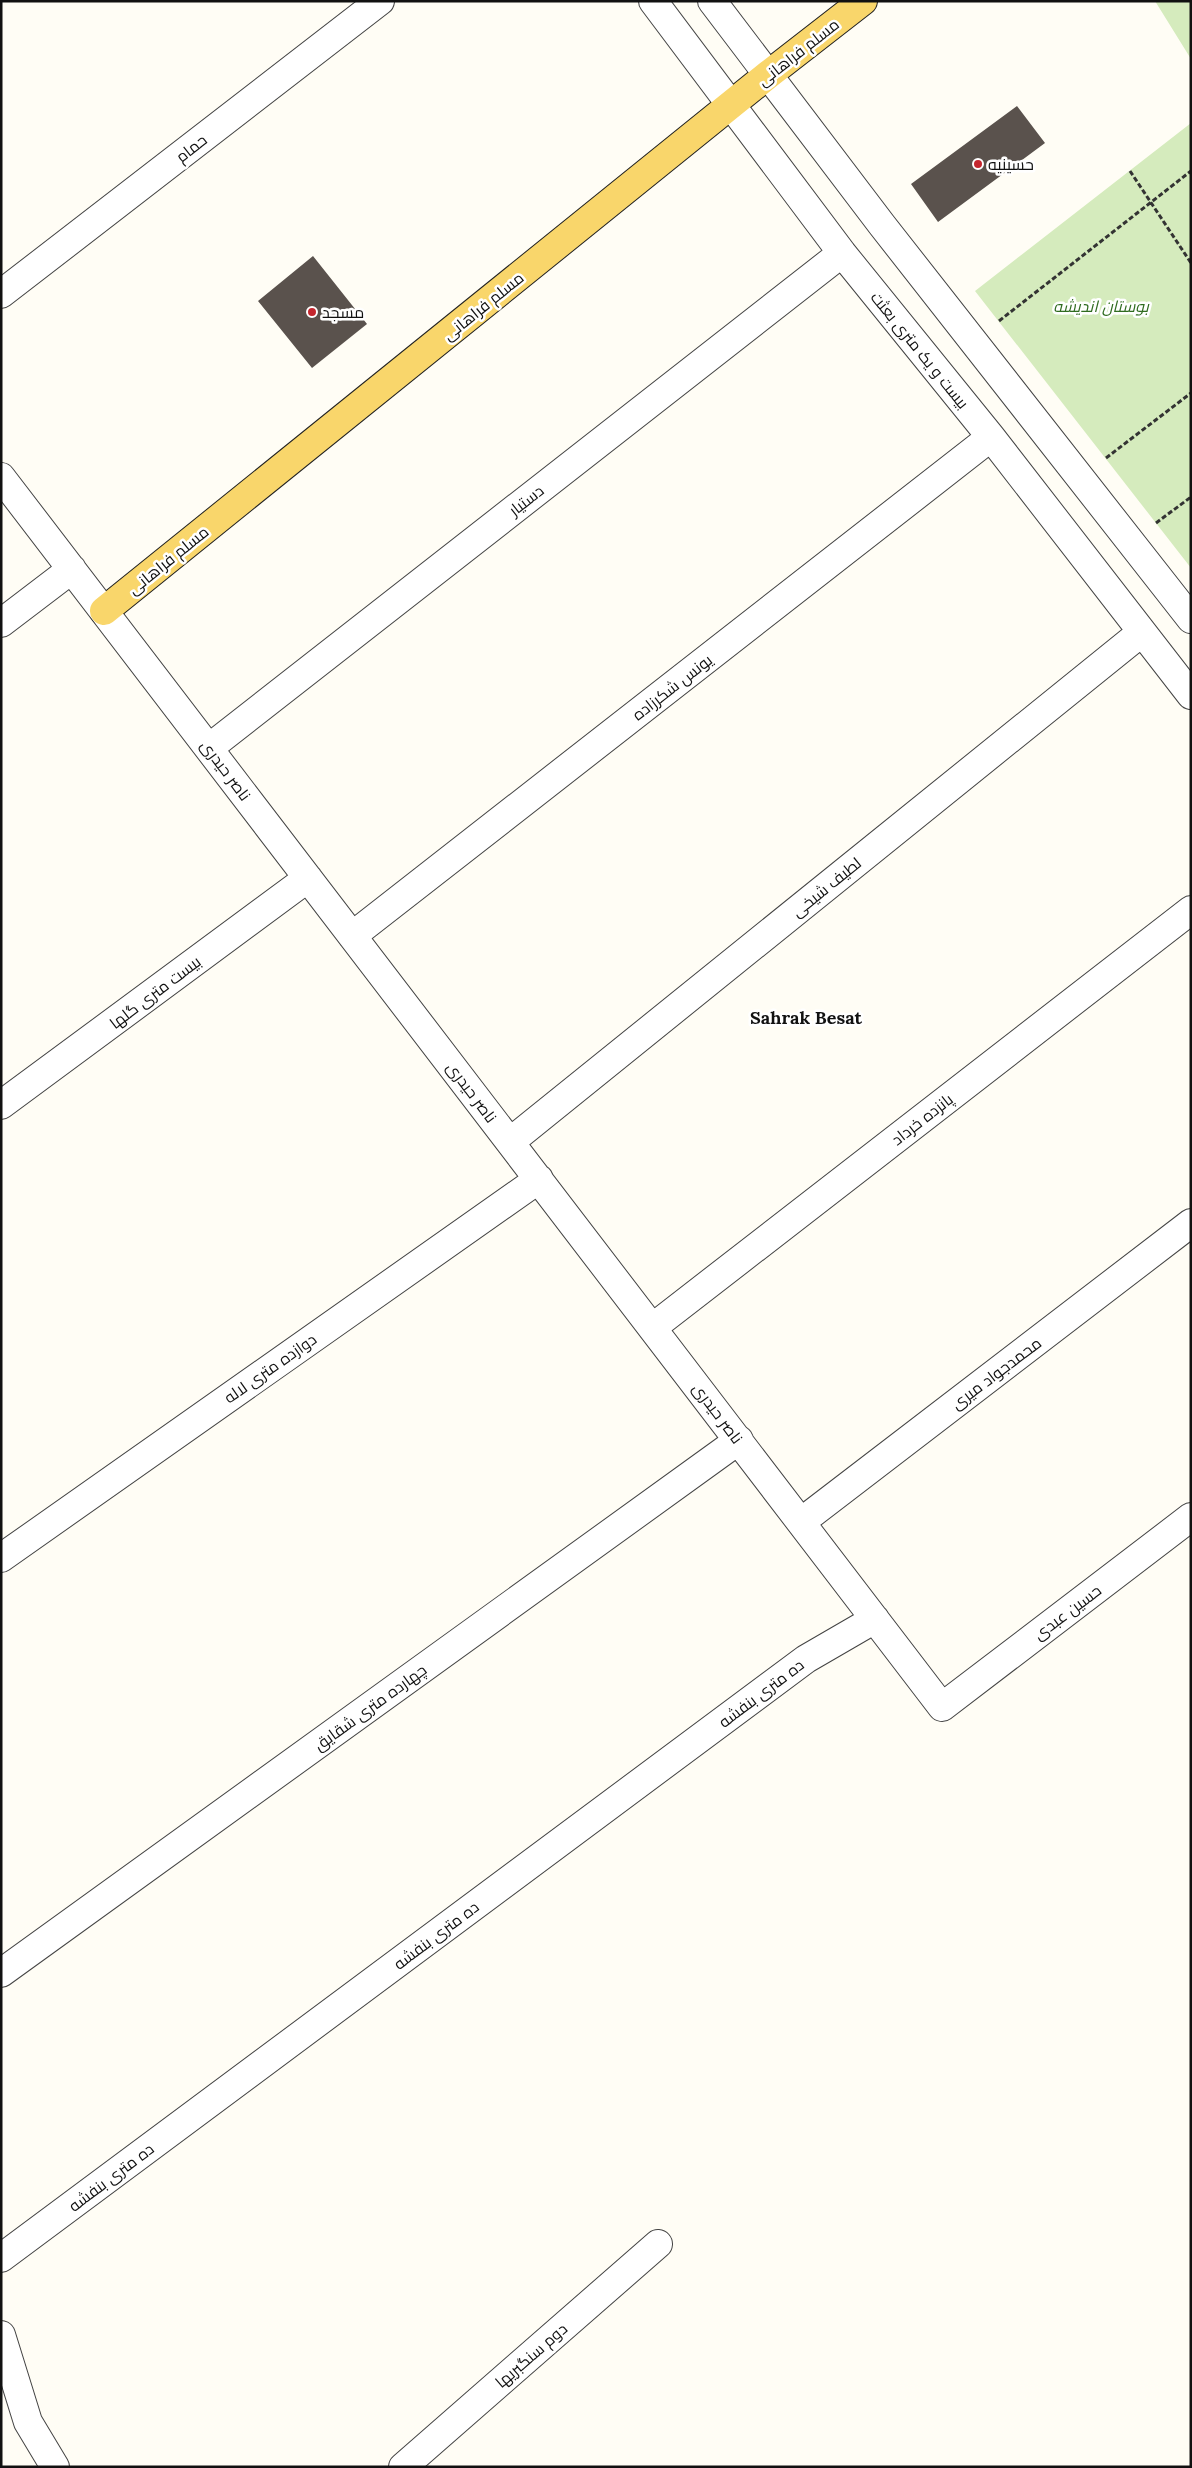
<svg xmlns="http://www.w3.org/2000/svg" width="1192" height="2468" viewBox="0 0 1192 2468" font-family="Lora,Cairo,serif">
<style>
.green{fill:#d5ebbd}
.building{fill:#5a524d}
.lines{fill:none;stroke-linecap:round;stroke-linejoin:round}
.minor-casing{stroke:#444;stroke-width:30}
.major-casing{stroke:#222;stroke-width:30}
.path{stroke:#333;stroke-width:3;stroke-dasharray:5 2.5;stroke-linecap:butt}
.minor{stroke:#fff;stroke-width:28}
.major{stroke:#f9d66b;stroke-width:28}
.poi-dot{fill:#c4262e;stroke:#fff;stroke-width:2}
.labels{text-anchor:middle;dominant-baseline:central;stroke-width:5;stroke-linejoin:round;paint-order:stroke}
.street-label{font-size:16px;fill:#111;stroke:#fff}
.poi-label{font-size:16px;fill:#111;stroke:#fff;text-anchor:start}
.park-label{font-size:16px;font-style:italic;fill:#2f6b1f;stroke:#fff}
.neighbourhood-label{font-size:18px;font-weight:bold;fill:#111;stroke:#fff}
</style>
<rect width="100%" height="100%" fill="#fffdf5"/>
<path class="green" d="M1155 1H1191V59Z
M1191 123V568L975 291Z"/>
<path class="building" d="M1017 106 1045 143 938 222 911 184Z
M313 256 367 324 312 368 258 301Z"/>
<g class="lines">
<defs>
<path id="minor" d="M653 1 842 253 991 437 1191 695
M712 1 882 225 1191 619
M1 294 380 1
M1 477 942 1707 1191 1517
M1 623 72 569
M209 748 842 253
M352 936 991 437
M1 1105 308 878
M510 1142 1142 632
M652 1328 1191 910
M801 1522 1191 1223
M1 1558 539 1179
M1 1973 739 1440
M1 2258 806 1659 875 1619
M1 2335 28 2422 55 2467
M403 2467 658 2244"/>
<path id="major" d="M104 611 769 74 863 1"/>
</defs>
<use href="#minor" class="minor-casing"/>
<use href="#major" class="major-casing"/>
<path class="path" d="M1130 171 1191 263
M999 321 1191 171
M1106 458 1191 393
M1156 523 1191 497"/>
<use href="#minor" class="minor"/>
<use href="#major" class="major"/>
</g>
<g class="poi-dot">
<circle cx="978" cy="164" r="5"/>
<circle cx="312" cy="312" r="5"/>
</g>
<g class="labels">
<g class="street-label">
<text transform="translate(798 52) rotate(-38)">مسلم فراهانی</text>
<text transform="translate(191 148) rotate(-38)">حمام</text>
<text transform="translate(483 306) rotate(-39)">مسلم فراهانی</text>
<text transform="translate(920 350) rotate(51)">بیست و یک متری بعثت</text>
<text transform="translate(526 500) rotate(-38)">دستیار</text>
<text transform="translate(168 560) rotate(-39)">مسلم فراهانی</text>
<text transform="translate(672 687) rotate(-38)">یونس شکرزاده</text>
<text transform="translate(226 770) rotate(53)">ناصر حیدری</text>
<text transform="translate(826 887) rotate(-39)">لطیف شیخی</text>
<text transform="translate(155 992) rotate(-37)">بیست متری گلها</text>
<text transform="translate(472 1092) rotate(53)">ناصر حیدری</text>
<text transform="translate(922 1119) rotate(-38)">پانزده خرداد</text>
<text transform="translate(270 1368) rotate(-35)">دوازده متری لاله</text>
<text transform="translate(996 1373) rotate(-37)">محمدجواد میری</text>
<text transform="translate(718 1413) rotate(53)">ناصر حیدری</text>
<text transform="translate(1067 1612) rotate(-37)">حسین عبدی</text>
<text transform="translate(761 1693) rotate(-37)">ده متری بنفشه</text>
<text transform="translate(370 1707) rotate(-36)">چهارده متری شقایق</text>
<text transform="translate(436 1935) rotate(-37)">ده متری بنفشه</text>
<text transform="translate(111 2177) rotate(-37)">ده متری بنفشه</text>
<text transform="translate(531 2355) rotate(-41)">دوم سنگبریها</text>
</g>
<g class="poi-label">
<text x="988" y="164">حسینیه</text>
<text x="322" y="312">مسجد</text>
</g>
<g class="park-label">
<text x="1101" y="306">بوستان اندیشه</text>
</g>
<g class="neighbourhood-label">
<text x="806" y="1017">Sahrak Besat</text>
</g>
</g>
<rect width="1192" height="2468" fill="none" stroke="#111111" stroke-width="5"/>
</svg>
